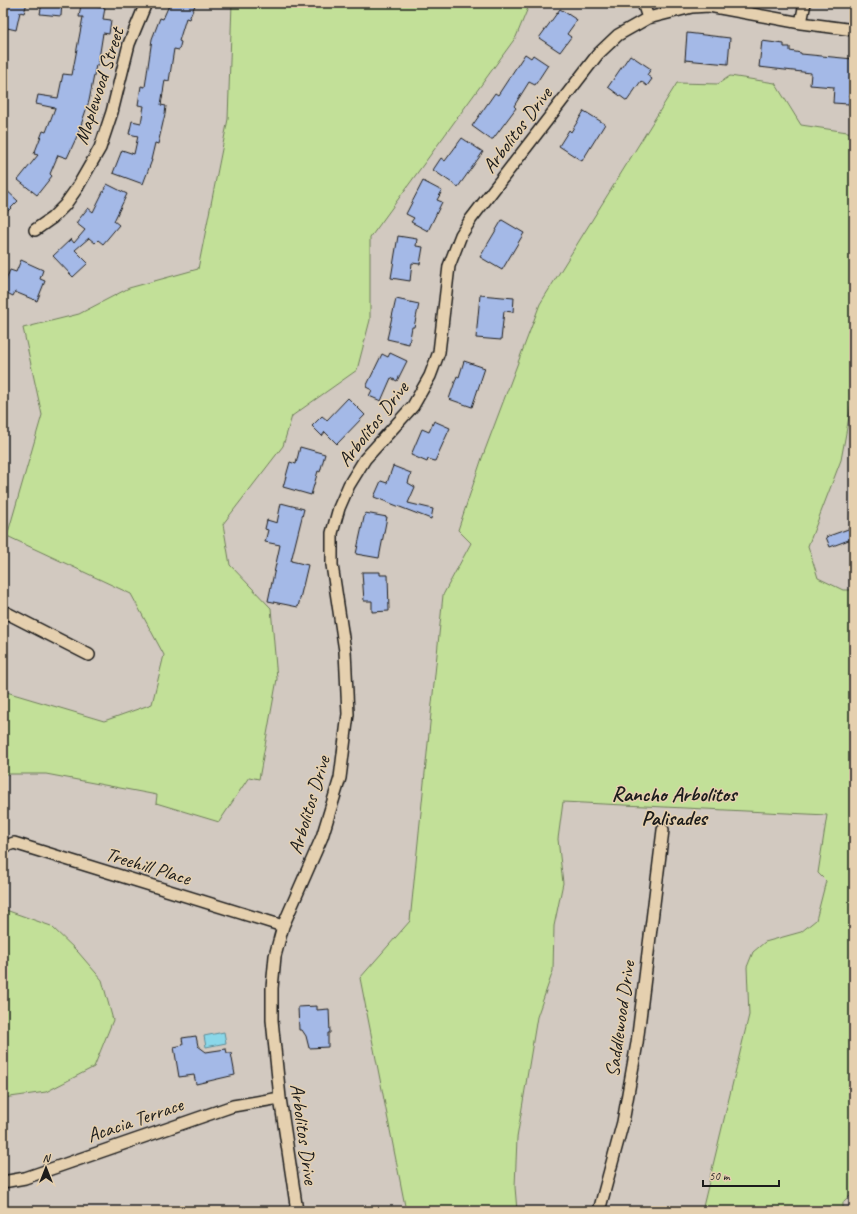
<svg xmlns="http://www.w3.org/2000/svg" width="857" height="1214" viewBox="0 0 857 1214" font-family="Caveat,sans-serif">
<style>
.green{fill:#c2e098;stroke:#6f7e5a}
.water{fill:#8ad7e9;stroke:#5e8c97}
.building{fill:#a4b9e7;stroke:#1c1c1c}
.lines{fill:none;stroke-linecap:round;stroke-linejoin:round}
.minor-casing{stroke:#1c1c1c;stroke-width:14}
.minor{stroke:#e5d0af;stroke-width:11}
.labels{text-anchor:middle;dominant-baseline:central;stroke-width:3;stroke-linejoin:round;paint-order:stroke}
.street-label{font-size:20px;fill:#1c1c1c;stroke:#e5d0af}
.neighbourhood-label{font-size:21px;font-weight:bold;fill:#1c1c1c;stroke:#e5d0af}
</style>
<rect width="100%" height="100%" fill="#d2c9c0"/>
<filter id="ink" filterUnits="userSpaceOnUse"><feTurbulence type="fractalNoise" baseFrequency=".025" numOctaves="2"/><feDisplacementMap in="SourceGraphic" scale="8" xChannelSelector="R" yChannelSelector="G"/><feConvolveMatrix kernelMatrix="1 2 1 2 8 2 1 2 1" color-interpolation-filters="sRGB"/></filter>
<g filter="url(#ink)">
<path class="green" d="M232 3H530L516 37 370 238V320L357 370 292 416 283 446 223 524 230 565 271 608 277 679 259 779 249 777 219 822 156 803 157 795 46 774H3V691L104 721 152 704 164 655 131 594 7 536 42 415 23 328 79 314 129 288 198 269 228 119Z
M730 76 775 83 801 125 854 133V404L851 406 841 460 808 546 818 578 843 590H854V1191L843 1202V1211H702L749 1015 747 967 753 952 765 942 801 932 816 920 826 881 818 873 827 815 563 802 558 839 563 883 554 926 553 971 537 1017 517 1138 515 1187 517 1211H406L360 978 410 921 443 595 471 543 458 530 482 458 540 304 677 83 718 84Z
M3 909 51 926 78 952 102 980 113 1020 94 1067 46 1092 3 1098Z"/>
<path class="water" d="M224 1032 226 1043 206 1047 204 1036Z"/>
<path class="building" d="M4 3H27L24 13 20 12 16 30 3 27Z
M42 3H62L61 16 40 14Z
M170 3H196L189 19 186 18 179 41 181 42 179 50 174 49 169 81 165 80 161 105 166 106 165 114 158 144 155 143 151 160H152L143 184 113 173 122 150 134 154 138 136 129 134 132 121 141 123 144 106 138 105 141 86 145 87 152 39 160 18 163 19Z
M81 4 105 8 103 19 111 20 109 34 103 33 98 65H96L89 101 78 134 67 158 58 155 50 174 52 176 37 195 18 180 38 155 34 154 43 131 46 132 55 108 36 104 38 95 58 98 63 74 72 75 83 17H79Z
M560 9 577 20 567 34 571 37 560 52 539 38Z
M687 33 730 38 728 64 685 60Z
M762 41 784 44V47H790V51L801 53V54L853 59 849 104 833 103 834 87 810 85 811 73 759 67Z
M525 54 531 58 533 55 548 65 535 85 529 82 514 106 516 108 493 139H490L472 126 495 93 498 95Z
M630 55 651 69 647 75 652 79 647 86 641 81 627 101 608 87Z
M584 111 605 124 582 161 559 146 569 130 571 132Z
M462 138 483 152 458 187 433 170 441 158 445 161Z
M423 181 442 191 437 200 442 202 428 231 411 222 414 218 406 214Z
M107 184 127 194 114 221 119 225 103 244 98 240 95 243 89 238 75 250 88 263 73 277 53 256 71 239 74 243 85 230 76 223 88 208 93 212Z
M3 187 18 201 3 216Z
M502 220 524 233 502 270 480 257Z
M398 236 417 239 416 246 423 247 420 264 412 263 410 281 391 278Z
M21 260 43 270 40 279 45 281 37 301 15 292 13 296 3 291V287L10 270 16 272Z
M480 295 514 298 513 312 504 311 501 340 476 338Z
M396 299 419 304 414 327H412L409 344 387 339Z
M390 353 407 361 397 381 391 378 381 401 369 396 372 390 366 387 382 354 388 357Z
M464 361 485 368 472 407 449 399 457 376 459 377Z
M348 398 365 415 337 444 325 432 322 436 312 426 322 416 327 420Z
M434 421 450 428 435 461 428 459 427 462 411 455 422 429 429 432Z
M300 447 325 454 320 472 318 471 311 495 283 487 290 462 296 464Z
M393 466 411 473 408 483 415 487 408 503 433 509 431 519 374 497 381 481 387 483Z
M281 503 304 509 291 561 308 565 298 607 268 601 280 545 265 542 268 530 265 529 267 520 277 523Z
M365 513 387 517 379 558 356 554Z
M851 528H854V538L830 547 826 537Z
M362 572H380V575H388L389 611 372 612V601H364Z
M317 1006V1010L329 1009 330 1033H328V1047L309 1048 306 1036 302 1030H299L298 1007Z
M196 1036 198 1046 206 1052 226 1049 227 1053H231L235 1075 196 1084 194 1075 179 1077 174 1047 183 1045 182 1038Z"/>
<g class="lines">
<defs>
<path id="minor" d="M643 3 648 18
M801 23 805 3
M35 230 52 218 65 205 77 188 100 148 112 112 129 44 146 3
M3 611 89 655
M3 847 14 843 283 926
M3 1182 25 1178 233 1106 280 1098
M297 1211 280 1098 272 1020V988L275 956 283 926 322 837 340 778 348 714 345 651 332 565V533L339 508 349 485 365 459 413 406 430 376 439 352 449 266 461 235 471 219 598 54 618 35 648 18 692 7 709 6 801 23 854 30
M599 1211 623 1122 637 1043 663 830"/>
</defs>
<use href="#minor" class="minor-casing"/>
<use href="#minor" class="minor"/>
</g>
</g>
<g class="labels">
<g class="street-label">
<text transform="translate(99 86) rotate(-72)">Maplewood Street</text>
<text transform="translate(517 130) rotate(-53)">Arbolitos Drive</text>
<text transform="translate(373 424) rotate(-52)">Arbolitos Drive</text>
<text transform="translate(309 805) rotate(-73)">Arbolitos Drive</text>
<text transform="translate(148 866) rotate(17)">Treehill Place</text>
<text transform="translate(620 1019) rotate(-82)">Saddlewood Drive</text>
<text transform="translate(135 1120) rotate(-19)">Acacia Terrace</text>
<text transform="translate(304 1134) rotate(82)">Arbolitos Drive</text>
</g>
<g class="neighbourhood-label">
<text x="674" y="794">Rancho Arbolitos<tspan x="674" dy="24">Palisades</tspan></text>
</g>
</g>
<rect width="857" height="1214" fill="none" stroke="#e5d0af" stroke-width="16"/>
<rect x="8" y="8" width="841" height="1198" fill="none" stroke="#1c1c1c" stroke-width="1.5" filter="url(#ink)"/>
<g transform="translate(46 1168)" stroke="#e5d0af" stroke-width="3" paint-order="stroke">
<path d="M0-3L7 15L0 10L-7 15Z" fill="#1c1c1c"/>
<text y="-6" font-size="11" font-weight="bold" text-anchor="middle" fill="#1c1c1c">N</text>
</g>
<path d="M703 1180v6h76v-6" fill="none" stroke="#1c1c1c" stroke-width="2"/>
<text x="709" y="1180" font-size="12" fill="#1c1c1c" stroke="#e5d0af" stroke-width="3" paint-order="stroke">50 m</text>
</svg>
